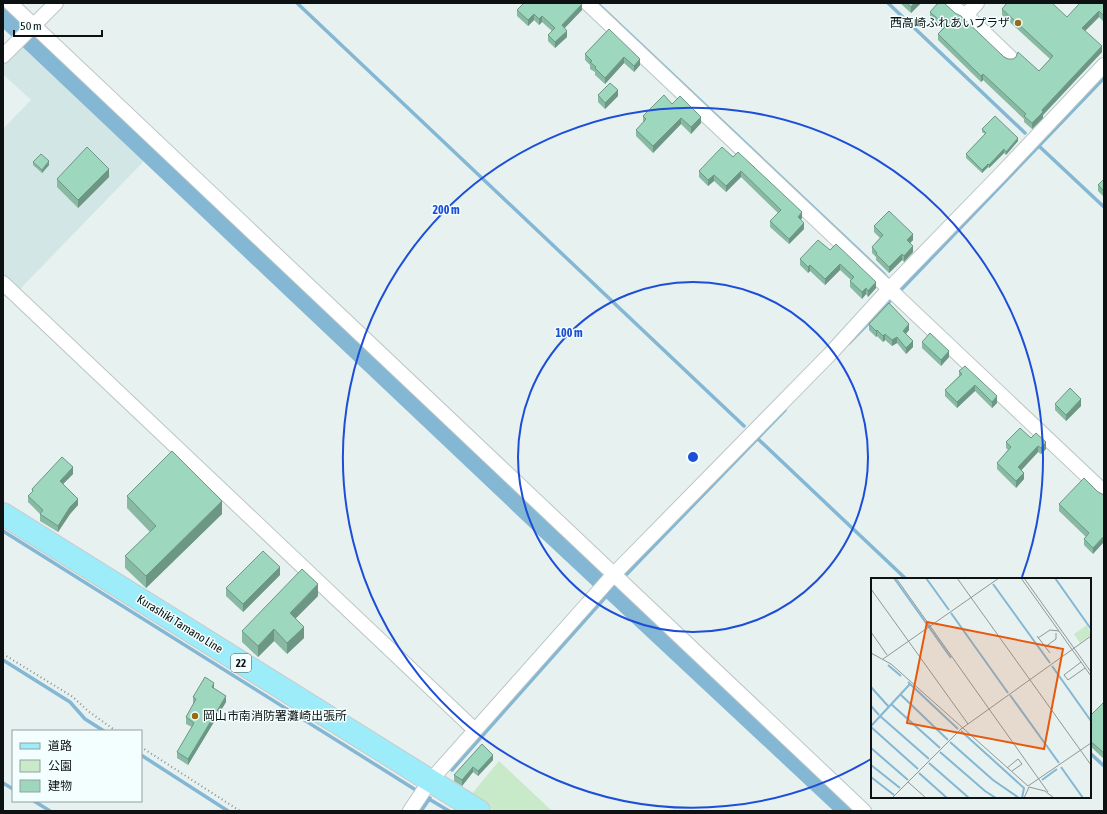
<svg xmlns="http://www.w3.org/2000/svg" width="1107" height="814" viewBox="0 0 1107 814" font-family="'Asap Condensed','Noto Sans JP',sans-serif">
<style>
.built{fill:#d2e7e5}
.green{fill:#c9eac8}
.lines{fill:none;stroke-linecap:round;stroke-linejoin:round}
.stream{stroke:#83b7d4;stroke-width:3.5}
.river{stroke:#83b7d4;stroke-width:21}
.minor-casing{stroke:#bbc6c5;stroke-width:16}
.primary-casing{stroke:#cacbcb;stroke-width:24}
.path{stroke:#88908f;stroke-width:2;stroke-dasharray:1 3;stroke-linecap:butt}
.minor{stroke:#fff;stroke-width:14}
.primary{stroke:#9decfa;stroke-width:22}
.wall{fill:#87b9a3}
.shaded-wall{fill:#6e9685}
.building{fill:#9dd7be;stroke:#6e9685}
.ring{fill:none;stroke:#1d4ed8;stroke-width:2}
.poi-dot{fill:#986b19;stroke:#f3fffe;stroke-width:1.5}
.labels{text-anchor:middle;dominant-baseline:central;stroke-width:3;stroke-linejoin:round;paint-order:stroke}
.shield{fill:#f3fffe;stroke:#525858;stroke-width:1}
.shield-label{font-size:11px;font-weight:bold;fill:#0d1111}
.poi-label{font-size:12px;fill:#0d1111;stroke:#f3fffe;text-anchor:end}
.street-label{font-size:12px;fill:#0d1111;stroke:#f3fffe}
.inset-river{fill:none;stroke:#83b7d4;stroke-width:2}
.inset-road{fill:none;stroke:#8f9797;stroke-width:1}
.view{fill:#e8590c;fill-opacity:0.15;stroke:#e8590c;stroke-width:2}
.inset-edge{fill:none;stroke:#0d1111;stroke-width:2}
.centre{fill:#1d4ed8;stroke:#f3fffe;stroke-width:2}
.ring-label{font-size:12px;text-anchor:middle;font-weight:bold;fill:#1d4ed8;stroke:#f3fffe;stroke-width:3;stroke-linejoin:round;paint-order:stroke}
</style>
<rect width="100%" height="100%" fill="#e6f1f0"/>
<path class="built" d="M24 42 146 159 20 289 3 279V129L31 100 3 74V63Z"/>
<path class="green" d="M499 761 552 811H495L470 796Z"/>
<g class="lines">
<path class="stream" d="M297 3 744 426
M597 3 884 274 888 279
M888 3 1025 133
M1040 147 1104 207
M898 293 1104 78
M849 343 893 298
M756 437 906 579
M3 531 419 792
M623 578 785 410
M3 660 70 702 85 719 104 731
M1090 753 1104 766
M141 755 228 811
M452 770 618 583
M3 783 13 789
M424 796 449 811
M34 801 50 811
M421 811 430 798"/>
<path class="river" d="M3 14 527 510 849 811"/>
<defs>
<path id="minor" d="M10 3 864 811
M587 3 1104 492
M949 3 960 12 966 15 1010 57
M966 15 977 3
M3 56 56 3
M3 283 475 730
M410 811 430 781 614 574 830 354 892 286 1000 175 1104 65"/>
<path id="primary" d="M3 514 479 811"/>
</defs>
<use href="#minor" class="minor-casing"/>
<use href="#primary" class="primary-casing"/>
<path class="path" d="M3 654 73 697 88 711 116 731
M141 747 240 811"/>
<use href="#minor" class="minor"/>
<use href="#primary" class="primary"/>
</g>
<path class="wall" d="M900 3H921L911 13Z
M1104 3V22L1099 17 1085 31 1102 52 1043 115V118L1032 129 1024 122V119L983 80 981 82 938 40V34L942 29 930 18V12L1008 59 1039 71 1050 59 1002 15V9L1067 17Z
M517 10H582L564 28 567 37 555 48 548 41V35L552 31 542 22 539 25 534 20 528 26 517 16Z
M609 29 640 65 634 72 624 63 605 84 595 75V72L590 69V65L585 60V54Z
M598 95 618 96 605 109 598 102Z
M672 104 701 123 691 134 681 124 653 153 636 136V130L643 123V116Z
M982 129 1018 141 1006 155 1004 153 989 168 988 167 982 173 966 158V154L985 134 982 132Z
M733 157 802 218 801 220 804 229 789 244 770 227V221L778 213 741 177 726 192 714 181 708 186 699 177V171Z
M33 162 49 165 42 173 33 165Z
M109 177 78 208 57 187V179Z
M1104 179V197L1098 191V185Z
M874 226 913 240 910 243 913 252 904 262 902 260 889 273 876 260V257L872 253V247L880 238 874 232Z
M830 250 876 288 868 297 866 294 862 299 850 287V281L851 280 840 270 825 285 810 271 808 273 800 265V259Z
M869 324 909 330 906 334 913 347 906 354 897 343 892 346 885 340 883 342 877 336 876 337 869 330Z
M922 342 949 357 941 366 922 348Z
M959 371 997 403 992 408 975 391 957 408 945 396V390L959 376Z
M1055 404 1081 406 1066 421 1055 410Z
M1031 438 1046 449 1041 454 1038 452 1021 470 1024 479 1016 488 997 469V463L1008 450 1006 448V442Z
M73 474 63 484 78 505 70 514 58 532 40 521V514L28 502V496L32 492V489Z
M1098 492 1093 554 1084 545V539L1086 537 1059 511V504Z
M127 496 222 514 146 588 125 568V556L150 532 127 508Z
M280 575 243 612 226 596V588Z
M318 596 295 619 304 638 287 654 274 641 258 657 242 642V631Z
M214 689 226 702 188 765 177 758V752L192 727 186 724V717L194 704 193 703V697Z
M1104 702V759L1090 746V716Z
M482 744 493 760 478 776 473 772 462 786 454 781V775Z"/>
<path class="shaded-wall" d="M914 3H921L911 13V7Z
M582 4V10L562 31V25Z
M1099 11V17L1082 34V28Z
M534 14V20L528 26V20Z
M542 16V22L539 25V19Z
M567 31V37L555 48V42Z
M1102 46V52L1043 115V118L1032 129V123L1042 110Z
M624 57V63L605 84V78Z
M640 59V65L634 72V66Z
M983 74V80L981 82V76Z
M618 90V96L605 109V103Z
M701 117V123L691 134V127Z
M681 118V124L653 153V146Z
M1018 138V141L1006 155V152Z
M1004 149V153L989 168V165Z
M49 161V165L42 173V170Z
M988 164V167L982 173V170Z
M109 169V177L78 208V200Z
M741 171V177L726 192V186Z
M714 175V181L708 186V180Z
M802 212V218L798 223V217Z
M804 223V229L789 244V239Z
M913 234V240L907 246V240Z
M913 246V252L904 262V256Z
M902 254V260L889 273V267Z
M840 264V270L825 285V279Z
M810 265V271L808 273V267Z
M876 282V288L868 297V291Z
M866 288V294L862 299V292Z
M909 324V330L903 337V331Z
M877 330V336L876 337V331Z
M885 334V340L883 342V336Z
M897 337V343L892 346V340Z
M913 341V347L906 354V348Z
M949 351V357L941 366V360Z
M975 385V391L957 408V402Z
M997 396V403L992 408V402Z
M1081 399V406L1066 421V415Z
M1046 442V449L1041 454V448Z
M1038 446V452L1018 474V467Z
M73 467V474L60 487V481Z
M1024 473V479L1016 488V481Z
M78 499V505L70 514 58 532V526L70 507Z
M222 501V514L146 588V576Z
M1104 536V542L1093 554V548Z
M280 567V575L243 612V604Z
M318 584V596L290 624V613Z
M304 627V638L287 654V643Z
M274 629V641L258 657V646Z
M214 683V689L212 687Z
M226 696V702L188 765V759Z
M493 755V760L478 776V771Z
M473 767V772L462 786V780Z"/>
<path class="building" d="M524 3H582V4L562 25 567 31 555 42 548 35 555 28 542 16 539 19 534 14 528 20 517 10Z
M907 3H914L911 7Z
M938 3H944L955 13 961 16 1004 57 1008 59H1013L1016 57 1018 52 1039 71 1053 56 1002 9 1007 3H1052L1067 17 1080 3H1104V16L1099 11 1082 28 1102 46 1042 110 1043 112 1032 123 1024 116 1026 114 983 74 981 76 938 34 946 26 930 12Z
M609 29 640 59 634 66 624 57 605 78 595 68 596 67 590 62 592 61 585 54Z
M610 83 618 90 605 103 598 95Z
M664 95 672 104 680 96 701 117 691 127 681 118 653 146 636 130 646 119 643 116Z
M995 116 1018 138 1006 152 1004 149 989 165 988 164 982 170 966 154 986 133 982 129Z
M87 147 109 169 78 200 57 179Z
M722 147 733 157 738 152 802 212 798 217 804 223 789 239 770 221 781 210 741 171 726 186 714 175 708 180 699 171Z
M41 154 49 161 42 170 33 162Z
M1104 179V191L1098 185Z
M889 211 913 234 907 240 913 246 904 256 902 254 889 267 876 254 877 253 872 247 883 235 874 226Z
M818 240 830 250 836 244 876 282 868 291 866 288 862 292 850 281 854 277 840 264 825 279 810 265 808 267 800 259Z
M889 303 909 324 903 331 913 341 906 348 897 337 892 340 885 334 883 336 877 330 876 331 869 324Z
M930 333 949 351 941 360 922 342Z
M965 366 997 396 992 402 975 385 957 402 945 390 962 374 959 371Z
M1070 388 1081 399 1066 415 1055 404Z
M1020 428 1031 438 1036 433 1046 442 1041 448 1038 446 1018 467 1024 473 1016 481 997 463 1011 447 1006 442Z
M172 451 222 501 146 576 125 556 156 526 127 496Z
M62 457 73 467 60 481 78 499 70 507 58 526 40 514 43 510 28 496 33 491 32 489Z
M1084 478 1098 492 1104 495V521L1103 522H1104V536L1093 548 1084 539 1089 533 1059 504Z
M263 551 280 567 243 604 226 588Z
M302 569 318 584 290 613 304 627 287 643 274 629 258 646 242 631Z
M205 677 214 683 212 687 226 696 188 759 177 752 194 723 186 717 196 699 193 697Z
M1104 702V753L1090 741V716Z
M482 744 493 755 478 771 473 767 462 780 454 775Z"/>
<g class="ring">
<circle cx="693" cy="457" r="175"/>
<path d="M871 759A350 350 0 1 1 1022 577"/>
</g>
<g class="poi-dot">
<circle cx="1018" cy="23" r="4"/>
<circle cx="195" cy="716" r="4"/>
</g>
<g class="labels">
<rect class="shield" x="231" y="654" width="20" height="18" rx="3"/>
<g class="shield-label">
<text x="241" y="663">22</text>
</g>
<g class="poi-label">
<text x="1010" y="23">西高崎ふれあいプラザ</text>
<text x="203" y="716" text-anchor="start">岡山市南消防署灘崎出張所</text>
</g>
<g class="street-label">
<text transform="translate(180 624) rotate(32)">Kurashiki Tamano Line</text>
</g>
</g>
<g transform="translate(871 578)">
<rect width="220" height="220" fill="#e6f1f0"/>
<path d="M216 47 220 57 209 65 203 56Z" fill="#c9eac8"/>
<path class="inset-river" d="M23 0 80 80M55 0 78 32M184 0 220 51M122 6 179 85M80 35 137 115M17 87 30 98M181 88 220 143M37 104 87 151M0 109 17 128M29 116 77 162M139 117 188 185M20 126 69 170M0 128 8 137M9 138 58 181M0 148 39 106M0 149 47 191M90 153 153 210 151 220M79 164 122 202 148 220M0 170 37 202M69 174 114 213 125 220M58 185 98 220M0 187 29 210M190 189 212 220M48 195 76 220M0 199 23 217M171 202 186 191"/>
<path class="inset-road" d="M25 0 177 214M86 0 220 187M150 0 220 98M153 0 220 94M0 11 97 146M0 54 16 77M166 58 179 75M167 60 179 52 188 53M174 69 185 61V55M0 75 20 86 157 208 220 165M12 81 128 0M210 84 193 97 197 102 214 90M136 190 147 181 151 186 141 193M37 204 55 220M21 220 90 151 220 58M153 220 158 209 174 213 183 220"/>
<path class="view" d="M56 44 192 71 173 171 36 145Z"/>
<rect width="220" height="220" class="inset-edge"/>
</g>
<circle cx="693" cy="457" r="6" class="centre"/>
<g class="ring-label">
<text x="446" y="214">200 m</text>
<text x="569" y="337">100 m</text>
</g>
<rect width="1107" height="814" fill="none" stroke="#0d1111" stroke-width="8"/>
<rect x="12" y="730" width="130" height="72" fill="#f3fffe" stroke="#97a09f"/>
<rect x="20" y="743" width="20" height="6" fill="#9decfa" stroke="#97a09f"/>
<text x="48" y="750" font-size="12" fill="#0d1111">道路</text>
<rect x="20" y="760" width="20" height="12" fill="#c9eac8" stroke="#97a09f"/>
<text x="48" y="770" font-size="12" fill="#0d1111">公園</text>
<rect x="20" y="780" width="20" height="12" fill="#9dd7be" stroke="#97a09f"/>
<text x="48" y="790" font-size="12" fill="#0d1111">建物</text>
<path d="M14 30v6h88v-6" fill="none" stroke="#0d1111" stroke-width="2"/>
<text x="20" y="30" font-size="12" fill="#0d1111" stroke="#f3fffe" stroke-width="3" paint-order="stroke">50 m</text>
</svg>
